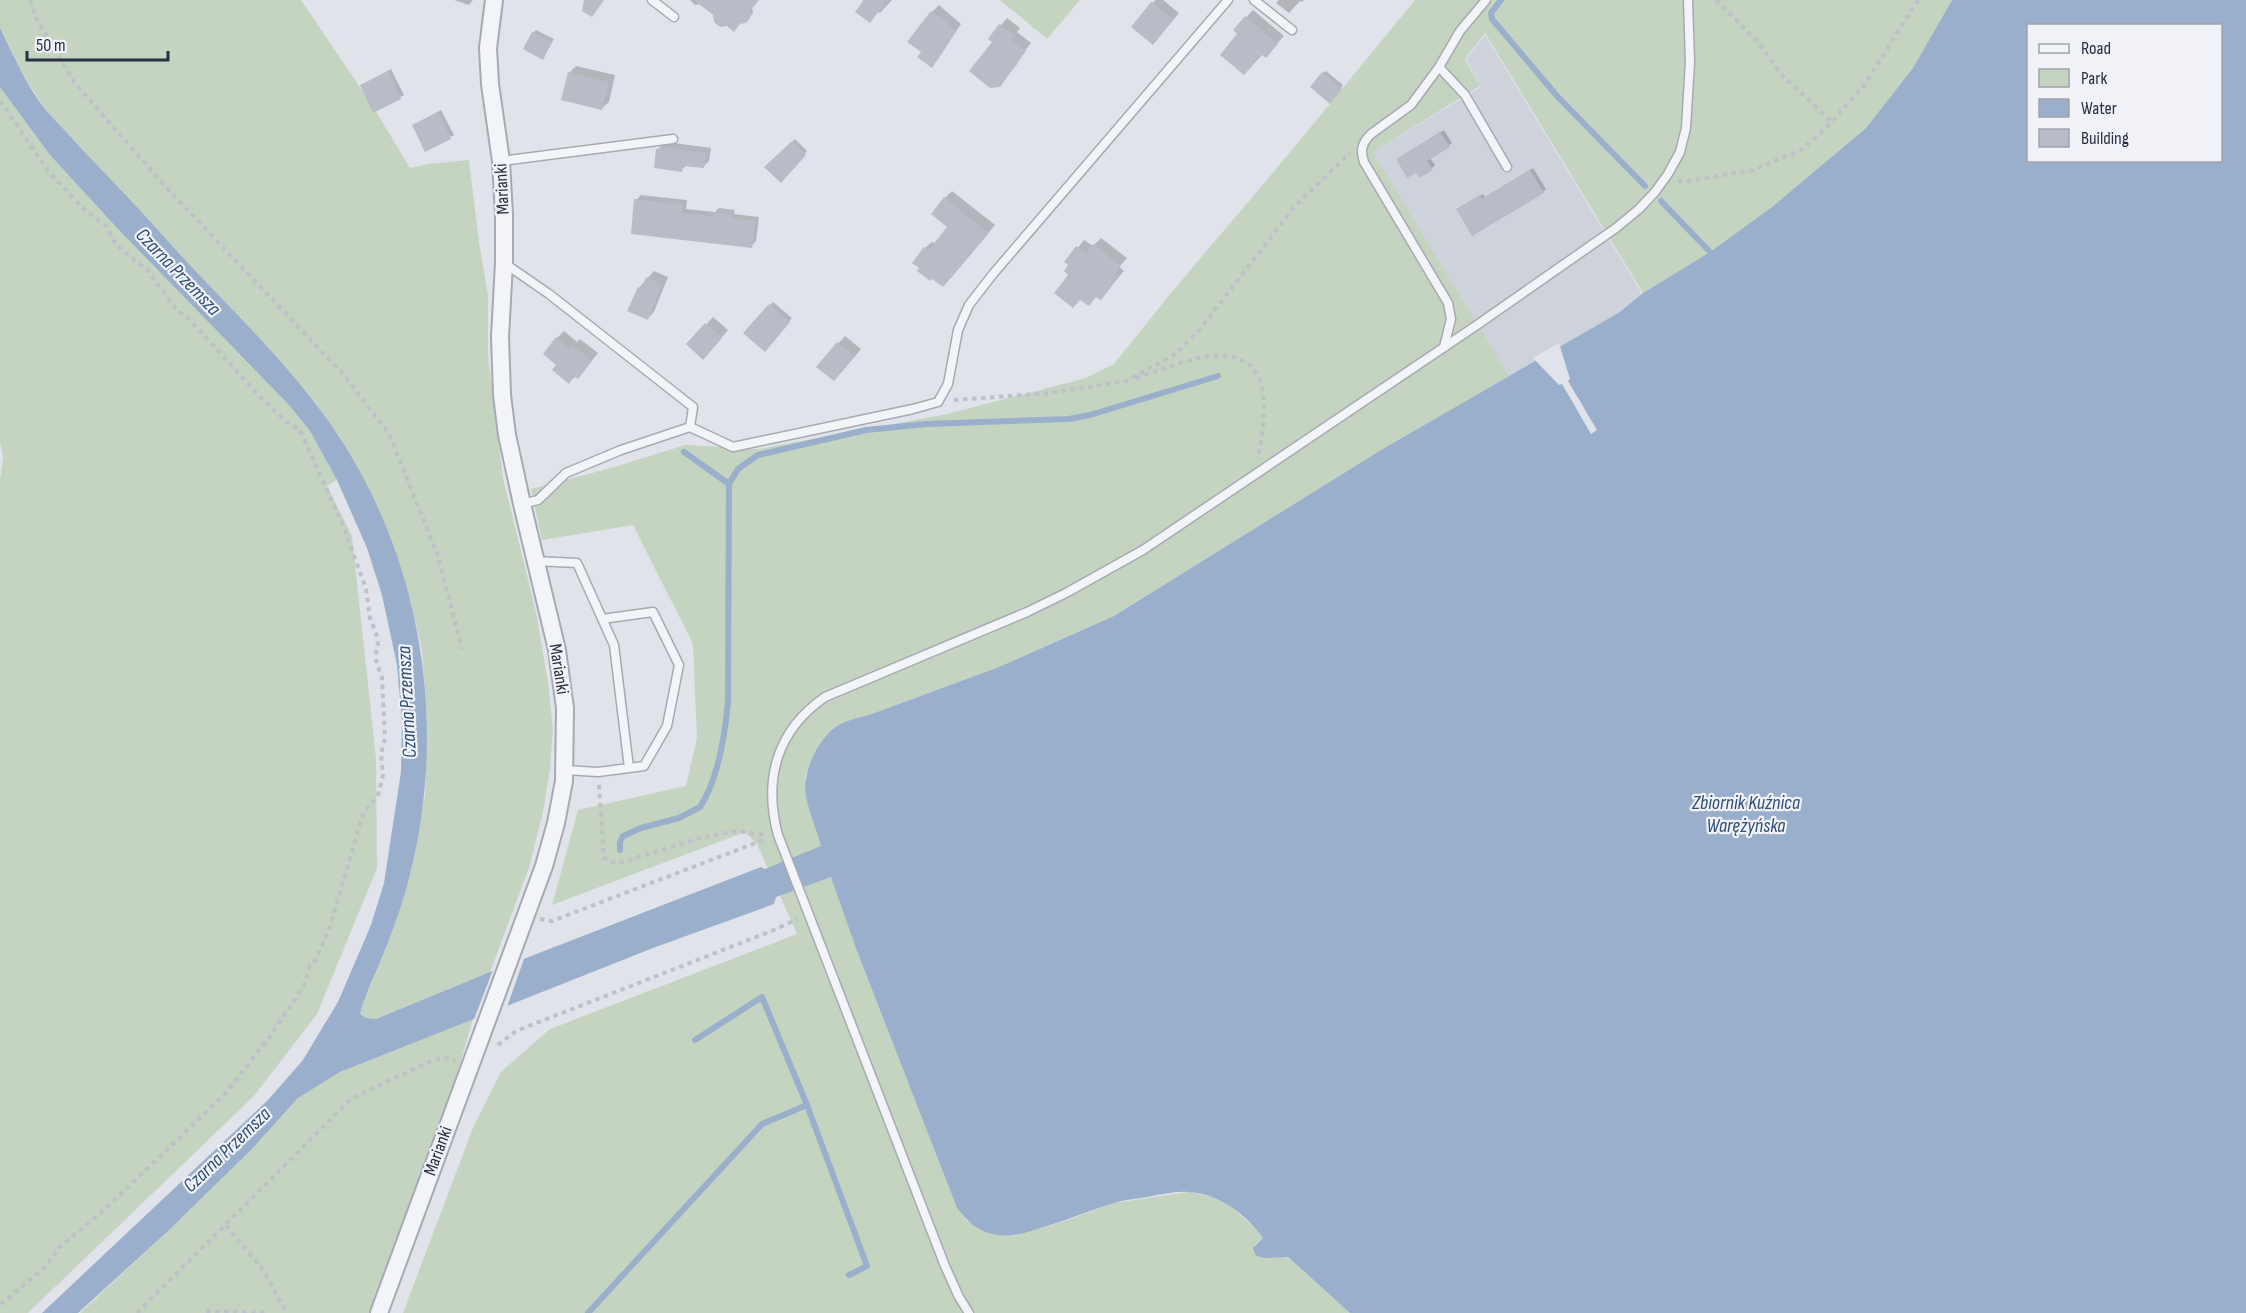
<svg xmlns="http://www.w3.org/2000/svg" width="2246" height="1313" viewBox="0 0 2246 1313" font-family="'Sofia Sans Condensed',sans-serif">
<style>
.built{fill:#ced2db}
.green{fill:#c4d4c1}
.water{fill:#9aafcb;fill-rule:evenodd}
.pier{fill:#e0e3e9}
.shadow{fill:#0003}
.lines{fill:none;stroke-linecap:round;stroke-linejoin:round}
.stream{stroke:#9aafcb;stroke-width:6}
.building{fill:#b7bcc6}
.lane-casing{stroke:#a5aab3;stroke-width:11}
.street-casing{stroke:#a5aab3;stroke-width:20}
.path{stroke:#bec1c8;stroke-width:4;stroke-dasharray:4.5 4.5;stroke-linecap:butt}
.lane{stroke:#f3f4f8;stroke-width:8}
.street{stroke:#f3f4f8;stroke-width:16}
.labels{text-anchor:middle;dominant-baseline:central;stroke-width:4.5;stroke-linejoin:round;paint-order:stroke}
.street-label{font-size:18px;fill:#283041;stroke:#f0f2f7}
.water-label{font-size:20px;font-style:italic;fill:#314c77;stroke:#f0f2f7}
</style>
<rect width="100%" height="100%" fill="#e0e3e9"/>
<!-- built -->
<path class="built" d="M1485,35L1689,371L1557,456L1373,152L1481,87L1466,59Z"/>
<!-- green -->
<path class="green" d="M0,0H301L374,108L410,168L428,164L469,160L479,242L488,295V356L503,478L536,612L548,682L553,730L550,769L543,812L529,868L490,972L376,1019L366,1018L360,1014L364,1000L385,951L410,874L425,795L427,718L422,651L410,599L340,437L314,401L261,340L201,279L44,108L19,68L0,28Z
M1000,0H1080L1047,39Z
M1415,0H1952L1913,68L1866,128L1772,207L1710,252L1643,293L1485,33L1465,59L1480,86L1373,152L1509,376L1381,450L1114,616L999,667L869,715C828,726 820,739 805,777L857,951L957,1208L968,1222L1014,1236L1068,1220L1113,1203L1189,1192L1214,1197L1228,1204L1256,1229L1263,1238L1255,1245L1290,1259L1350,1313H403L473,1128L501,1072L550,1029L797,934L757,844L745,832L552,905L578,810L686,786L697,738L693,644L633,525L542,540L531,489L611,468L685,445L758,449L947,414L1086,378L1114,364L1171,293L1292,150Z
M0,87L50,155L117,228L289,405L310,431L337,480L327,486L352,536L376,758L377,868L317,1014L254,1096L28,1313H0V480L3,457L0,442Z
M473,1019L455,1081L369,1313H80L167,1232L252,1149L298,1098L340,1072Z"/>
<!-- water -->
<path class="water" d="M1952,0H2246V1313H1350L1288,1257L1265,1258L1256,1256L1253,1248L1263,1238C1246,1214 1218,1193 1188,1192C1174,1191 1160,1195 1147,1197C1135,1199 1122,1200 1111,1204C1090,1210 1071,1219 1050,1225C1031,1231 1013,1239 993,1234C976,1231 967,1220 957,1208L857,951L831,877L776,897L774,904L653,948L340,1072L298,1098L252,1149L167,1232L78,1313H42L268,1100L303,1060L338,1002L371,925L384,883L401,772L402,721L397,665L382,595L367,548L337,480L310,431L289,405L117,228L50,155L0,87V28C13,55 26,84 44,108C55,121 68,133 79,146C108,177 137,206 165,238C214,293 270,344 315,403C417,534 451,712 410,874C404,899 395,925 385,950C377,971 366,991 360,1014L366,1018L376,1019L490,972L761,867L765,869L821,846C817,830 809,813 806,796C802,773 816,744 833,729C843,721 857,718 869,715L999,667L1114,616L1381,450L1620,312L1643,293L1710,252L1772,207L1866,128L1913,68ZM2028,26H2220V160H2028Z"/>
<!-- pier -->
<path class="pier" d="M1559,343L1570,379L1568,381L1597,430L1591,434L1562,384L1559,385L1533,358Z
M525,956L506,1010L473,1022L494,967Z"/>
<!-- shadow -->
<path class="shadow" d="M454,0H473L469,5Z
M690,0H758L752,7L753,13L749,18L714,14L702,4L695,5Z
M862,0H892L880,13Z
M1156,0H1163L1179,13L1160,36L1152,3Z
M1279,0H1304L1302,2L1300,1L1289,13L1276,3Z
M939,5L961,24L938,59L932,66L923,52L932,12Z
M1253,10L1284,36L1272,49L1235,30Z
M1007,18L1020,28L1017,32L1031,43L1016,62L1018,63L999,85L994,42L990,38Z
M536,30L554,39L543,58L533,33Z
M576,66L615,75L609,102L602,108L569,73Z
M391,69L404,95L374,111L362,85Z
M1326,71L1343,85L1333,99L1323,73Z
M441,110L454,135L426,150L414,125Z
M1444,130L1452,143L1430,158L1435,165L1432,168L1417,170L1397,159Z
M795,139L807,151L781,181L766,167Z
M674,143L711,148L709,161L703,167L687,165L681,170L657,150L663,144Z
M1533,168L1546,189L1543,192L1461,206L1483,194L1485,197Z
M952,191L995,225L950,279L925,248L932,242L935,244L949,226L945,198Z
M641,195L687,200L686,209L715,212L719,208L735,210L734,214L759,217L756,241L751,246L636,200Z
M1101,238L1127,258L1119,267L1124,271L1101,298L1070,275V265L1066,262L1084,240L1093,246Z
M654,271L668,277L654,312L647,319L639,288Z
M773,302L792,318L765,350L745,333Z
M713,317L728,330L710,351L688,344Z
M564,331L577,342L580,339L598,353L584,370L569,382L558,364L557,338Z
M845,336L861,349L841,373L818,366Z"/>
<g class="lines">
<!-- stream -->
<path class="stream" d="M1501,0L1491,13L1492,19L1557,96L1645,186
M1661,201L1710,252
M684,452L729,484
M620,850V842L623,836L641,828L679,818L700,807C718,780 725,734 728,702L729,484L738,469L758,455L866,430L927,424L1069,419L1090,415L1218,376
M807,1105L867,1266L849,1275
M588,1313L762,1124L807,1105L762,997L695,1040"/>
</g>
<!-- building -->
<path class="building" d="M584,0H604L592,17L582,11Z
M694,0H759L750,11V18L746,23L740,24L734,32L727,26L720,27L714,22L713,15Z
M864,0H887L870,23L855,12Z
M1151,2L1173,20L1153,45L1131,27Z
M931,11L950,24L948,26L956,31L932,68L917,57L921,52L907,42Z
M1245,16L1278,44L1266,58L1262,55L1244,75L1220,55L1237,34L1233,30Z
M999,24L1015,36L1011,40L1026,51L1000,87L990,88L969,71L992,42L988,39Z
M532,32L552,42L543,60L523,49Z
M388,71L401,99L373,113L360,85Z
M568,72L609,82L602,110L561,100Z
M1322,72L1342,89L1330,104L1310,87Z
M438,112L451,139L425,152L412,125Z
M1440,132L1450,147L1427,161L1433,170L1419,178L1416,173L1407,178L1396,159Z
M792,141L806,155L781,183L764,167Z
M667,148L706,153L704,168L683,166L682,172L654,168L656,149Z
M1530,170L1544,193L1472,236L1456,209L1480,195L1482,199Z
M944,197L989,233L943,287L932,279L930,281L917,271L919,268L912,263L924,247L928,251L947,227L931,214Z
M634,199L683,205L682,213L713,216V212L731,215L730,218L755,221L752,248L631,234Z
M1093,244L1121,266L1114,275L1118,278L1101,300L1096,297L1089,306L1080,300L1073,308L1054,293L1068,275L1064,271L1068,265L1064,262L1076,246L1086,253Z
M646,277L662,284L648,320L627,311L638,287L641,289Z
M769,304L790,322L765,352L743,333Z
M705,323L722,338L703,360L686,344Z
M556,337L569,348L572,345L592,361L578,379L574,376L569,384L552,370L556,365L543,354Z
M837,342L855,356L834,381L816,367Z"/>
<g class="lines">
<!-- lane casing -->
<g class="lane-casing">
<path id="lane" d="M652,0L674,17
M1254,0L1292,30
M1439,67L1465,95L1507,167
M501,161L673,139
M504,263L549,294L693,407L690,427
M1444,347L1451,319L1448,303L1364,162C1360,150 1362,143 1371,134L1411,105L1439,67L1460,31L1486,0
M522,504L538,500L566,473L621,450L690,427L733,447L913,409L938,402L948,384L958,330L969,305L993,274L1228,0
M535,561L577,563L614,645L629,768L598,772L565,770
M602,619L653,612L679,665L667,726L644,766L629,768
M969,1313L959,1297L945,1266L778,835C763,779 777,730 825,697L1027,612L1066,593L1143,550L1477,325L1616,228L1639,209L1655,192L1668,174L1680,152L1686,128L1690,62L1688,0"/>
</g>
<!-- street casing -->
<g class="street-casing">
<path id="street" d="M379,1313L544,866L556,823L564,781L565,708L557,650L522,504L507,435L502,395L500,337L504,263V215L501,161L490,84L488,48L494,0"/>
</g>
<!-- path -->
<path class="path" d="M30,0L36,18L74,82L164,185L343,374L389,434L438,556L462,649
M1716,0L1757,41L1781,74L1832,122
M0,101L49,172L86,211L106,226L116,245L147,270L177,310L191,321L262,399L288,423L300,430L344,528L366,589L370,618L376,633L378,645L375,657L382,678L385,738L381,754L383,775L378,795L363,813L330,927L316,959L310,966L304,986L268,1039L225,1094L104,1210L59,1248L45,1267L0,1305
M1678,181H1689L1753,170L1801,150L1823,131L1863,87L1918,0
M1136,378C1158,371 1189,358 1211,356C1277,350 1266,415 1258,458
M954,400L1050,393L1126,381L1176,354L1201,328L1295,206L1350,153
M599,785L604,858L616,864L700,838L736,831L761,834L764,838
M540,919L552,921L766,839
M498,1045L516,1031L774,930L797,919
M226,1225L263,1270L287,1313
M206,1311L267,1313
M137,1313L352,1098L431,1061L445,1058L455,1061"/>
<!-- lane -->
<use href="#lane" class="lane"/>
<!-- street -->
<use href="#street" class="street"/>
</g>
<g class="labels">
<!-- street labels -->
<g class="street-label">
<text transform="translate(502 189) rotate(-93)">Marianki</text>
<text transform="translate(559 669) rotate(81)">Marianki</text>
<text transform="translate(438 1151) rotate(-70)">Marianki</text>
</g>
<!-- water labels -->
<g class="water-label">
<text transform="translate(178 272) rotate(46)">Czarna Przemsza</text>
<text transform="translate(407 702) rotate(-93)">Czarna Przemsza</text>
<text x="1746" y="803">Zbiornik Kuźnica<tspan x="1746" dy="23">Warężyńska</tspan></text>
<text transform="translate(227 1150) rotate(-44)">Czarna Przemsza</text>
</g>
</g>
<!-- legend -->
<rect x="2027" y="24" width="195" height="138" fill="#f0f2f7" stroke="#a0a4ae" stroke-width="1.5"/>
<rect x="2039" y="44" width="30" height="9" fill="#f3f4f8" stroke="#a0a4ae" stroke-width="1.5"/>
<text x="2081" y="54" font-size="18" fill="#283041">Road</text>
<rect x="2039" y="69" width="30" height="18" fill="#c4d4c1" stroke="#a0a4ae" stroke-width="1.5"/>
<text x="2081" y="84" font-size="18" fill="#283041">Park</text>
<rect x="2039" y="99" width="30" height="18" fill="#9aafcb" stroke="#a0a4ae" stroke-width="1.5"/>
<text x="2081" y="114" font-size="18" fill="#283041">Water</text>
<rect x="2039" y="129" width="30" height="18" fill="#b7bcc6" stroke="#a0a4ae" stroke-width="1.5"/>
<text x="2081" y="144" font-size="18" fill="#283041">Building</text>
<!-- scale -->
<path d="M27 51v9h141v-9" fill="none" stroke="#283041" stroke-width="3"/>
<text x="36" y="51" font-size="18" fill="#283041" stroke="#f0f2f7" stroke-width="4.5" paint-order="stroke">50 m</text>
</svg>
